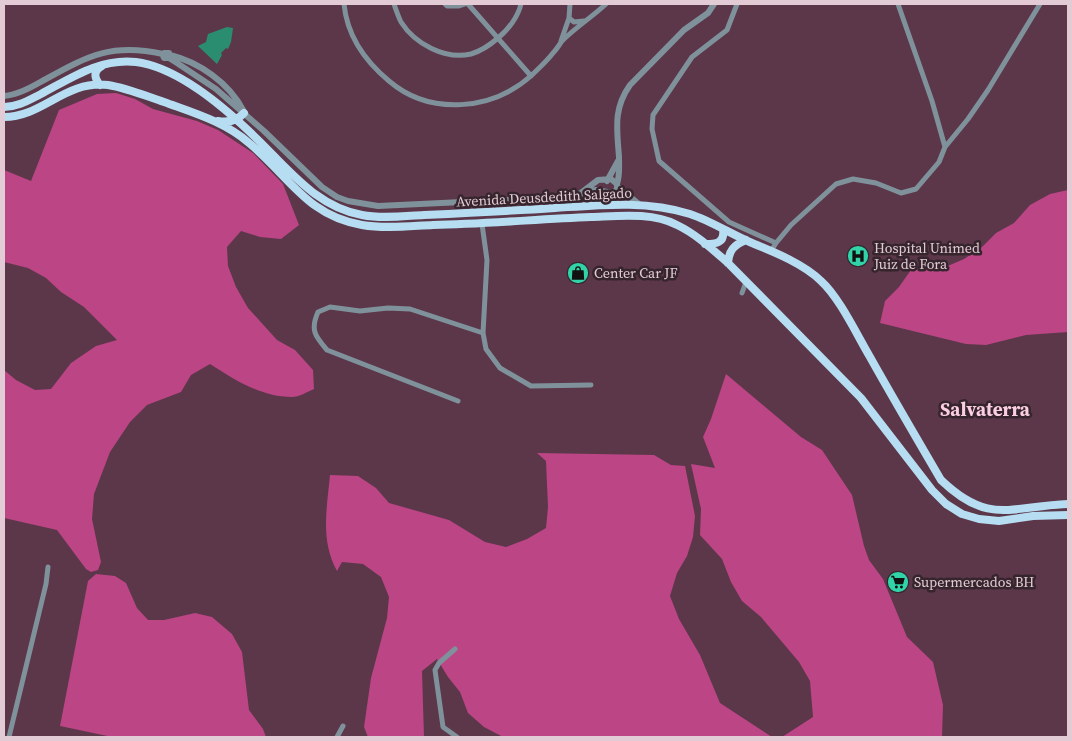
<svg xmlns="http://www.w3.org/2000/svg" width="1072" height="741" viewBox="0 0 1072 741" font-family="'Source Serif 4',serif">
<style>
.forest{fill:#bb4585}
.water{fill:#2b8d70}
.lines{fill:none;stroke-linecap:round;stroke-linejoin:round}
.minor{stroke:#7f929b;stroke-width:5}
.tertiary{stroke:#7f929b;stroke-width:6}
.primary{stroke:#b6ddf1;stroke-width:8}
.labels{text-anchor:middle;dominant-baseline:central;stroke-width:5;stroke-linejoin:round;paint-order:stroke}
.street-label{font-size:14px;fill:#e2cbd5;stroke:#36252d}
.poi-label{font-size:14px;fill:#e2cbd5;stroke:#36252d;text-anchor:start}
.district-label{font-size:19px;font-weight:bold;fill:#fccee2;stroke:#36252d}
</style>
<rect width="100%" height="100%" fill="#5c3749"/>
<!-- forest -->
<path class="forest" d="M116,93L135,99L153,109L197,121L218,130L253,153L283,184L299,225L281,239L260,237L241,231L227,247L228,266L236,287L248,308L277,340L295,350L313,370L314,389C307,392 299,397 292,397C261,397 235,380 210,364L191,375L181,392L147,405L130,422L110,452L94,494L92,519L101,562L98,570L91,572L86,569L57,530L4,518V370L16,380L35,390L51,389L71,363L96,346L117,340L84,307L61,292L46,278L28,268L4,262V170L31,181L59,110L97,94Z
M1068,190V332L1026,335L986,345L966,344L880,323L885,301L899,287L913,267L943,268L964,259L982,247L996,233L1014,223L1030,205L1050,194Z
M726,374L801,437L822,450L852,495L864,546L869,560L883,579L907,637L933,662L943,705L942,737H782L813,717L810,681L799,662L761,617L742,601L731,582L722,559L700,535L701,509L691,464L715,468L703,437L711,419Z
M537,453L654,455L671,465L685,466L695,516L693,537L687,556L677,573L670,596L679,619L700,655L720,703L772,737H503L484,727L468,713L460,692L448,677L437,659L422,671L424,737H368L364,727L371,678L387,618L389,597L381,577L363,564L342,562L337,571C320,540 327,508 330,475L358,476L376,488L389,503L449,520L485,542L506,547L527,539L546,528L548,507L546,461Z
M96,574L115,576L126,583L137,608L148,620H164L195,613L212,617L232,634L242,652L249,710L263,729L266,737H112L60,726L88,581Z"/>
<!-- water -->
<path class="water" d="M227,27L233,28L231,42L228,49L226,48L221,53L222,55L217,64L198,46L206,42L208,34Z"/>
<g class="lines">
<!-- minor -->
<path class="minor" d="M344,4C347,35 365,61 389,81C430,116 492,111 532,75C539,68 547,61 553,53C557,49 559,45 562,41C576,27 592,17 606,4
M394,4C396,10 398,16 401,22C415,44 445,60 471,54C481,51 490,45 498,38C508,30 518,17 521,4
M445,4L447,6H459L465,4
M468,4L531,76
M737,4L727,30L692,57L653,115L652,129L659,161L729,222L776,243L771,251
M569,18L574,22L584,21
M561,41L569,18L570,4
M945,147L968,119L988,90L1040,4
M482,224L487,260L483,333L486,349L500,368L531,386L591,385
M776,243L791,225L836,184L853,179L876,183L901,193L916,189L939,162L945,147L932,101L898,4
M742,293L746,282
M458,401L327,350C315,336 310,330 318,312L330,307L360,311L388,308L410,309L483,333
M455,649L439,663L435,670L443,727L457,737
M9,737L46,584L48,567
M337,737L343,726"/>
<!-- tertiary -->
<path class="tertiary" d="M170,55C199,62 229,83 243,110
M169,58V53H164L163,56L164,58H169L177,63L216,89L264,131L322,187L337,197L348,201L378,206L569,197L596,190L613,193L617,189V184L611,179L598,180L577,196
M4,96C19,95 33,86 46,79C89,55 113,43 163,54
M607,181L618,161
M617,184C620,175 619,166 619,157C617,129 613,109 630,85L684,30L708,13L714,4
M618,187L639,204"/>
<!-- primary -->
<path class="primary" d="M100,85C94,78 93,71 102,66
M4,107C18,107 29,100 41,94C71,78 100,58 136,62C183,68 238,119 270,152C297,179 322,208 362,215C382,219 404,216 424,215C468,213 511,211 555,208C600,205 646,200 690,214C711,221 731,234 752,243C774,252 804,264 821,281C839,297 857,335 870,357C893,398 917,439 941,480C989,526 1011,506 1068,504
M4,117C43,117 65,80 108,85C127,88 146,96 164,102C194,113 225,122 249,143C289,176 307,216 362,225C385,229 410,226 433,225C486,224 539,219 591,217C619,216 652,212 677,225C696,234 712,249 728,263L861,398L932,490L946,504L962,514L979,519L999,521L1033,516L1068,515
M218,121C229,123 237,121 244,113
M705,244C716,244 725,243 723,230
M728,263C729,250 734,245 746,240"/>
</g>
<!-- icons -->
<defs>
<g id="hospital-disc" transform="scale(1.125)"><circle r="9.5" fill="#31d4a9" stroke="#36252d"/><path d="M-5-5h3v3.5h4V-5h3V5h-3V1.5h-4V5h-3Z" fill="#111"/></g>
<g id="shop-disc" transform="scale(1.125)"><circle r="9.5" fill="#31d4a9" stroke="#36252d"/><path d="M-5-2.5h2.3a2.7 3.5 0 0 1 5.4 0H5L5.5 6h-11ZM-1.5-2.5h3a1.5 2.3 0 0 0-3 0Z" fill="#111"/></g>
<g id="supermarket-disc" transform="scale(1.125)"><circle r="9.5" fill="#31d4a9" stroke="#36252d"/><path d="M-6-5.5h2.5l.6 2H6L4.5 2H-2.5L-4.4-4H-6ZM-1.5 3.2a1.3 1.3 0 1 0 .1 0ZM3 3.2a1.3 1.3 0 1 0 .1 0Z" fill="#111"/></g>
</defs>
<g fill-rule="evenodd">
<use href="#hospital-disc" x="858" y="256"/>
<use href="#shop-disc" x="578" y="273"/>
<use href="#supermarket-disc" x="898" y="582"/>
</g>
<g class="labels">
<!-- street labels -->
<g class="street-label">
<text transform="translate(544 197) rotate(-3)">Avenida Deusdedith Salgado</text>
</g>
<!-- poi labels -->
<g class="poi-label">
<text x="874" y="248">Hospital Unimed<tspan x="874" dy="16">Juiz de Fora</tspan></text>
<text x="594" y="273">Center Car JF</text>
<text x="914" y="582">Supermercados BH</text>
</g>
<!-- district labels -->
<g class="district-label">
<text x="985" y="409">Salvaterra</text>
</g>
</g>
<!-- border -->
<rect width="1072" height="741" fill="none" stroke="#e2cbd5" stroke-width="10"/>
</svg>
